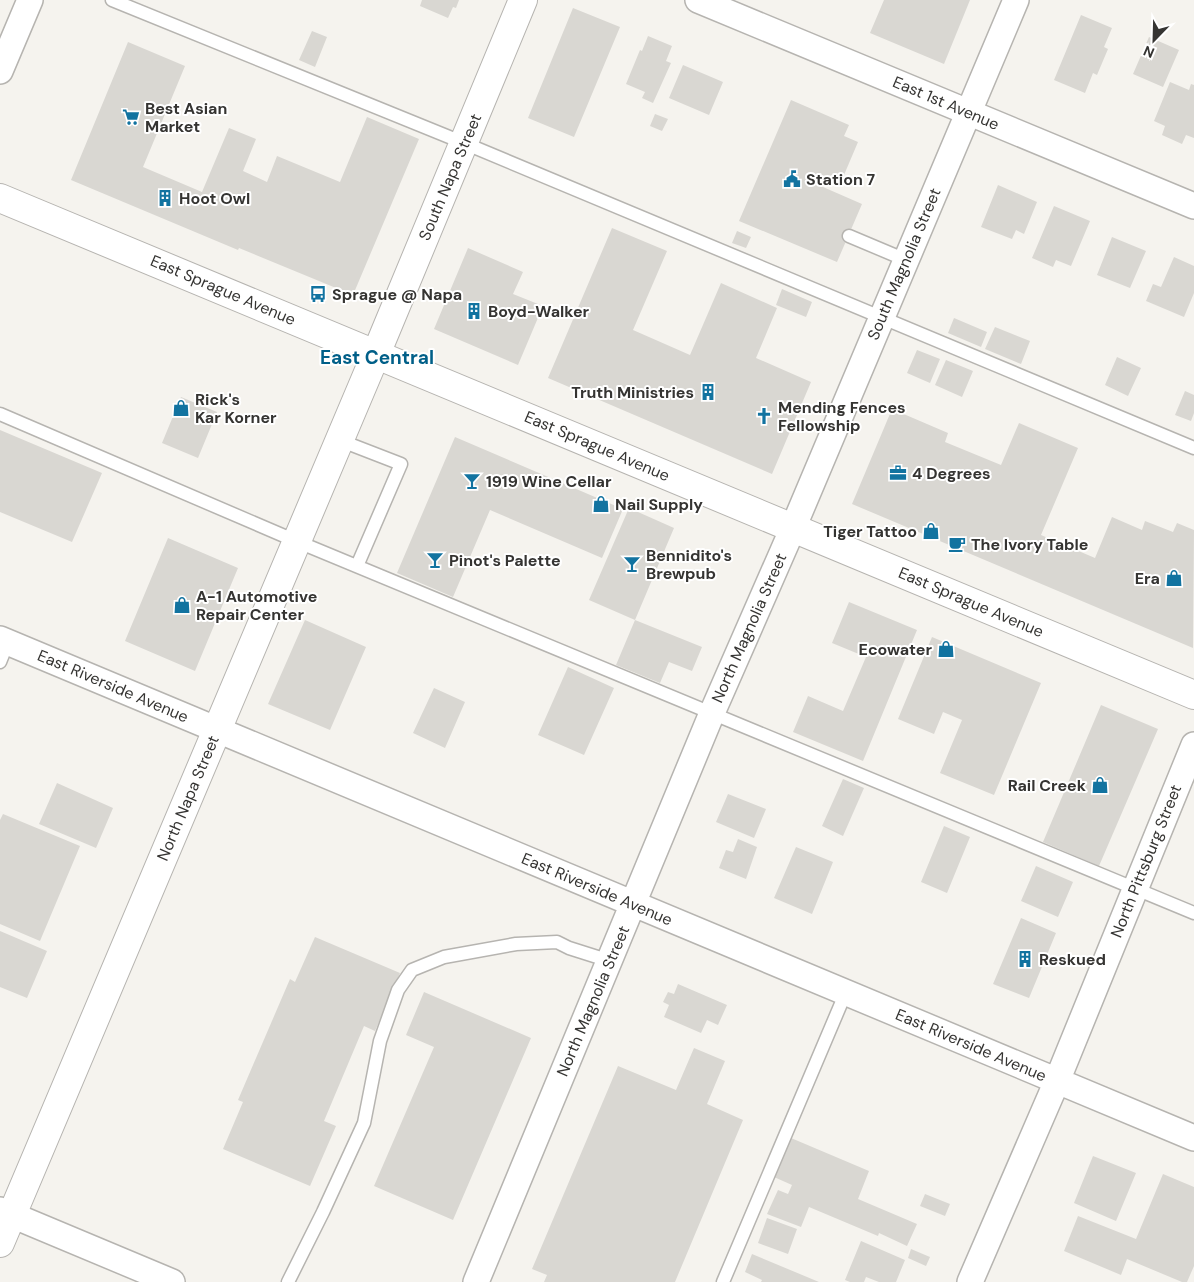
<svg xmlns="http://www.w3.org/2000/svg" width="1194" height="1282" viewBox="0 0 1194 1282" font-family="'DM Sans',sans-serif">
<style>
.building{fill:#d9d7d2}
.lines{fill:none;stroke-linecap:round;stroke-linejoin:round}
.service-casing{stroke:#b6b4b0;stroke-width:15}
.minor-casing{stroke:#b6b4b0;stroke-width:28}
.tertiary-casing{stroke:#b6b4b0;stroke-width:30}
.secondary-casing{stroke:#b6b4b0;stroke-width:30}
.primary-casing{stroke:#b6b4b0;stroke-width:30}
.service{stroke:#fff;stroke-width:12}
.minor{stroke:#fff;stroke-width:25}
.tertiary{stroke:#fff;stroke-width:28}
.secondary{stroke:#fff;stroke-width:28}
.primary{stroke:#fff;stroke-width:28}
.labels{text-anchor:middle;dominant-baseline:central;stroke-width:4;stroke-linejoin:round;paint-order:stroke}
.street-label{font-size:16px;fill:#353432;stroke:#fff}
.poi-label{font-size:16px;font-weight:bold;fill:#353432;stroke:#fff;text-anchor:start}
.quarter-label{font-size:19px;font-weight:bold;fill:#005f88;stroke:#fff}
</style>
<rect width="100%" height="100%" fill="#f5f3ee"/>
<!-- building -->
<path class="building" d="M422,0H459L456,8L453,7L448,18L420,6Z
M884,0H970L944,64L870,33Z
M573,8L620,27L574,137L528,118Z
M1081,15L1112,28L1104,47L1108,49L1097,75L1093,73L1085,93L1054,80Z
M312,31L327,37L315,67L299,60Z
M648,36L672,46L666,61L671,63L653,103L642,98L645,92L626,84L640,50L642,51Z
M1149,37L1179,50L1163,87L1133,74Z
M128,42L185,66L143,167L202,192L229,128L256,139L243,171L267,182L277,156L340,182L367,117L419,139L353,295L239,248L238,250L71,180Z
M683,65L723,82L709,115L669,98Z
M1170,82L1189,90L1191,84L1194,85V138L1186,135L1182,144L1162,135L1165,126L1154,121Z
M791,100L849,125L844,136L858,142L841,182L827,176L823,187L862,204L837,262L739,221Z
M655,114L668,119L662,131L650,126Z
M998,185L1037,202L1024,234L1016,230L1012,239L981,227Z
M1054,206L1090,221L1071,266L1056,260L1053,267L1032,258Z
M612,228L667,251L633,330L690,355L721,283L777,308L756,358L811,382L772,474L548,378Z
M737,231L751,237L746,248L732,243Z
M1112,237L1146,251L1130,288L1097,275Z
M468,248L523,272L513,294L543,306L518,365L434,329Z
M1174,257L1194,266V293L1184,317L1146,301L1153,284L1161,287Z
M782,289L812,302L806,317L776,305Z
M954,318L987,332L981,347L948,333Z
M995,327L1030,341L1021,364L985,349Z
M917,350L940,359L930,383L907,373Z
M1117,357L1141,368L1128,396L1105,385Z
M946,360L973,371L962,397L935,385Z
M1185,391L1194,395V413L1191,421L1175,415Z
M181,397L217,412L198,458L162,443Z
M892,409L948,433L945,442L1001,465L1019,423L1078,448L1041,535L1095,558L1112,517L1142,530L1145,521L1173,532L1177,523L1194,530L1193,648L852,504Z
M0,430L102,473L72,542L0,512Z
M455,437L623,509L602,558L490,510L453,597L397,573Z
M629,508L674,528L635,620L702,647L692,671L669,662L660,683L616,665L635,620L589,600Z
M168,538L238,568L195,671L125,641Z
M849,602L917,630L863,761L793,732L808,696L843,711L866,657L832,643Z
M305,620L366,647L330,730L268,704Z
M932,637L1041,683L994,795L940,773L962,720L943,712L934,734L898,719Z
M568,667L614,688L584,755L538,735Z
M434,688L465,702L445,748L413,733Z
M1101,705L1158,729L1099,866L1043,842Z
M843,779L864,788L843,836L822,826Z
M57,783L113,808L96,848L39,824Z
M728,794L766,809L754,838L716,822Z
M3,814L80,846L40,941L0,924V820Z
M944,826L970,837L947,893L921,882Z
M738,839L757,847L746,879L719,868L726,850L733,852Z
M796,847L833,862L812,914L774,898Z
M1036,866L1073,882L1058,917L1021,901Z
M1021,918L1056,933L1029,998L993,984Z
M0,931L47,951L27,998L0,987Z
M315,937L400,973L375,1031L364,1026L324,1121L336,1126L310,1186L223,1149L243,1102L238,1100L290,979L295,982Z
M678,984L727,1005L718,1025L707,1020L701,1033L664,1017L669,1005L663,1002L668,992L674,994Z
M424,992L531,1038L453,1220L374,1186L434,1047L406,1035Z
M694,1048L725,1061L707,1104L743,1120L675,1282H544L547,1275L532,1269L618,1066L676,1090Z
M791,1138L869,1171L858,1199L917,1224L907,1246L879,1233L878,1236L809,1207L801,1227L767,1214L778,1190L788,1194L792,1185L774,1177Z
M1093,1156L1136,1173L1116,1221L1074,1203Z
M1163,1174L1194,1187V1266L1187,1282H1182L1127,1259L1121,1275L1064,1251L1078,1216L1136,1239Z
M925,1194L950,1204L945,1216L920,1206Z
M767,1218L797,1229L788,1254L758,1243Z
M861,1241L905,1260L896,1282H879L866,1277L864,1282H850L845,1280Z
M911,1249L930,1257L926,1266L908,1258Z
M752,1254L819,1282H761L762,1280L745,1272Z"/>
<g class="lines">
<!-- service casing -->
<g class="service-casing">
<path id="service" d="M112,0L464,143L1194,448
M849,236L906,260
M0,414L296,541L1194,913
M339,440L401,464L357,566
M0,662L8,642
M288,1282L323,1212L364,1123L380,1041L398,990L412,970L444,957L516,944L557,942L569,948L610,961
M723,1282L846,992"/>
</g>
<!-- minor casing -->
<g class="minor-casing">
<path id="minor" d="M698,0L1194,206
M0,71L30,0
M0,639L1194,1138
M0,1210L172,1282
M476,1282L712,713L793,528L1016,0
M970,1282L1057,1081L1194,745"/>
</g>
<!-- tertiary casing -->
<g class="tertiary-casing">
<path id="tertiary" d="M376,354L523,0"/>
</g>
<!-- secondary casing -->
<g class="secondary-casing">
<path id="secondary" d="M0,1243L376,354"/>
</g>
<!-- primary casing -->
<g class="primary-casing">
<path id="primary" d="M0,198L1194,695"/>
</g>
<!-- service -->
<use href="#service" class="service"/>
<!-- minor -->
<use href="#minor" class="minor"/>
<!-- tertiary -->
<use href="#tertiary" class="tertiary"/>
<!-- secondary -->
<use href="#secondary" class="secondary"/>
<!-- primary -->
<use href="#primary" class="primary"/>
</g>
<!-- icons -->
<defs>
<g id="supermarket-bare" transform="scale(1.35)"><path d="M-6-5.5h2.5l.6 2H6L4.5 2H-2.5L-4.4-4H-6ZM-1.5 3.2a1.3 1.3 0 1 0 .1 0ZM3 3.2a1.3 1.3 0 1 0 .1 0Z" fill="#1273a0" stroke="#fff" stroke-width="2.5" paint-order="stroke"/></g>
<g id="civic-bare" transform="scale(1.35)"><path d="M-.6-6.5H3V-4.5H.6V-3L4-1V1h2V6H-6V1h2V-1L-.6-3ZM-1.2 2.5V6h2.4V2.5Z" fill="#1273a0" stroke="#fff" stroke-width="2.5" paint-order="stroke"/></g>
<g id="building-bare" transform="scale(1.35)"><path d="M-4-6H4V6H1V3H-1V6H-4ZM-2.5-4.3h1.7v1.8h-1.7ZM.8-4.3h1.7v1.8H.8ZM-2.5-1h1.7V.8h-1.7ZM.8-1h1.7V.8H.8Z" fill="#1273a0" stroke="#fff" stroke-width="2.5" paint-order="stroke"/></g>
<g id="bus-bare" transform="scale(1.35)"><path d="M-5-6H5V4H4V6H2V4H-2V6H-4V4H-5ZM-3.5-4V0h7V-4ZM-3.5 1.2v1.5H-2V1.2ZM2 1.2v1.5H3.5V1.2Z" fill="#1273a0" stroke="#fff" stroke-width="2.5" paint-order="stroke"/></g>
<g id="shop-bare" transform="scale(1.35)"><path d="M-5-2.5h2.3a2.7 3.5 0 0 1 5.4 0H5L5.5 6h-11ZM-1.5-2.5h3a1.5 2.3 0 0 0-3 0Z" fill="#1273a0" stroke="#fff" stroke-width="2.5" paint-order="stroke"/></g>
<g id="church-bare" transform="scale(1.35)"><path d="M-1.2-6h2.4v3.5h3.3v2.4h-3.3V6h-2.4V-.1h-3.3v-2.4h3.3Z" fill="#1273a0" stroke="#fff" stroke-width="2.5" paint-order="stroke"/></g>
<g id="office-bare" transform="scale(1.35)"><path d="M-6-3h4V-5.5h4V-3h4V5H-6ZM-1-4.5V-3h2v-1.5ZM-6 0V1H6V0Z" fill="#1273a0" stroke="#fff" stroke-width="2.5" paint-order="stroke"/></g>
<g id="bar-bare" transform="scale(1.35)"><path d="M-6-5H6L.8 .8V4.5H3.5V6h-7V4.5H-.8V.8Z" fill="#1273a0" stroke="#fff" stroke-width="2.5" paint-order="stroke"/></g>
<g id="cafe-bare" transform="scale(1.35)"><path d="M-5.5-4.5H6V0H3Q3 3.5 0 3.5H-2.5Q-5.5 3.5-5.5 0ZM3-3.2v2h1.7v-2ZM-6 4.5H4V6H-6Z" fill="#1273a0" stroke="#fff" stroke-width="2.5" paint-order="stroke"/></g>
</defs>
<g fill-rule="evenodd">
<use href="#supermarket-bare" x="131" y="117"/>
<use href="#civic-bare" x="792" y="179"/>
<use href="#building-bare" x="165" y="198"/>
<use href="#bus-bare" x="318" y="294"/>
<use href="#building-bare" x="474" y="311"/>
<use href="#building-bare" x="708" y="392"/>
<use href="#shop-bare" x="181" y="408"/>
<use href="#church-bare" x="764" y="416"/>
<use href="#office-bare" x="898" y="473"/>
<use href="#bar-bare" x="472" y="481"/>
<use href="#shop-bare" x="601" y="504"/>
<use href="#shop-bare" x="931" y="531"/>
<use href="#cafe-bare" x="957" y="544"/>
<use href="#bar-bare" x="435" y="560"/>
<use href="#bar-bare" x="632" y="564"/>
<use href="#shop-bare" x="1174" y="578"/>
<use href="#shop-bare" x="182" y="605"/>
<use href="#shop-bare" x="946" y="649"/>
<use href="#shop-bare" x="1100" y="785"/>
<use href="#building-bare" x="1025" y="959"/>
</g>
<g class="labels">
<!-- street labels -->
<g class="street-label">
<text transform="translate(946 103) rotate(23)">East 1st Avenue</text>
<text transform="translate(450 177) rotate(-67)">South Napa Street</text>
<text transform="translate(904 264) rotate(-67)">South Magnolia Street</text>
<text transform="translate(223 290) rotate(23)">East Sprague Avenue</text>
<text transform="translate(597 446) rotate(23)">East Sprague Avenue</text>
<text transform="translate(971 602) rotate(23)">East Sprague Avenue</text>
<text transform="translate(749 628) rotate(-66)">North Magnolia Street</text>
<text transform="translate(113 686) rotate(23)">East Riverside Avenue</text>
<text transform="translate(188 798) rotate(-67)">North Napa Street</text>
<text transform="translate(1146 861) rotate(-68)">North Pittsburg Street</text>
<text transform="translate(597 889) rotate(23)">East Riverside Avenue</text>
<text transform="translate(593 1001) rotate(-67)">North Magnolia Street</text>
<text transform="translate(971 1045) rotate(23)">East Riverside Avenue</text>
</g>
<!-- poi labels -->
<g class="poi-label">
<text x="145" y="108">Best Asian<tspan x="145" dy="18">Market</tspan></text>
<text x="806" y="179">Station 7</text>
<text x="179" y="198">Hoot Owl</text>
<text x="332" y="294">Sprague @ Napa</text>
<text x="488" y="311">Boyd-Walker</text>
<text x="694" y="392" text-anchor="end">Truth Ministries</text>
<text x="195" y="399">Rick's<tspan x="195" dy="18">Kar Korner</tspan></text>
<text x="778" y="407">Mending Fences<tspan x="778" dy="18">Fellowship</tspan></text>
<text x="912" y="473">4 Degrees</text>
<text x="486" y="481">1919 Wine Cellar</text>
<text x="615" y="504">Nail Supply</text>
<text x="917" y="531" text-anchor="end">Tiger Tattoo</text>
<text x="971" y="544">The Ivory Table</text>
<text x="646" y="555">Bennidito's<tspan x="646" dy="18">Brewpub</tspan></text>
<text x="449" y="560">Pinot's Palette</text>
<text x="1160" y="578" text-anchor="end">Era</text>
<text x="196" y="596">A-1 Automotive<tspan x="196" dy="18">Repair Center</tspan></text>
<text x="932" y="649" text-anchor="end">Ecowater</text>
<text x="1086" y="785" text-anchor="end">Rail Creek</text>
<text x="1039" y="959">Reskued</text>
</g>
<!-- quarter labels -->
<g class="quarter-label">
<text x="377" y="357">East Central</text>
</g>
</g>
<!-- north arrow -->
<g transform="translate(1154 40) rotate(203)" stroke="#ffffff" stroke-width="4" paint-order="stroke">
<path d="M0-4L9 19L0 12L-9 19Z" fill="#353432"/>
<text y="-8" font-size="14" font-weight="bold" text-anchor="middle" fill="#353432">N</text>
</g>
</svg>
